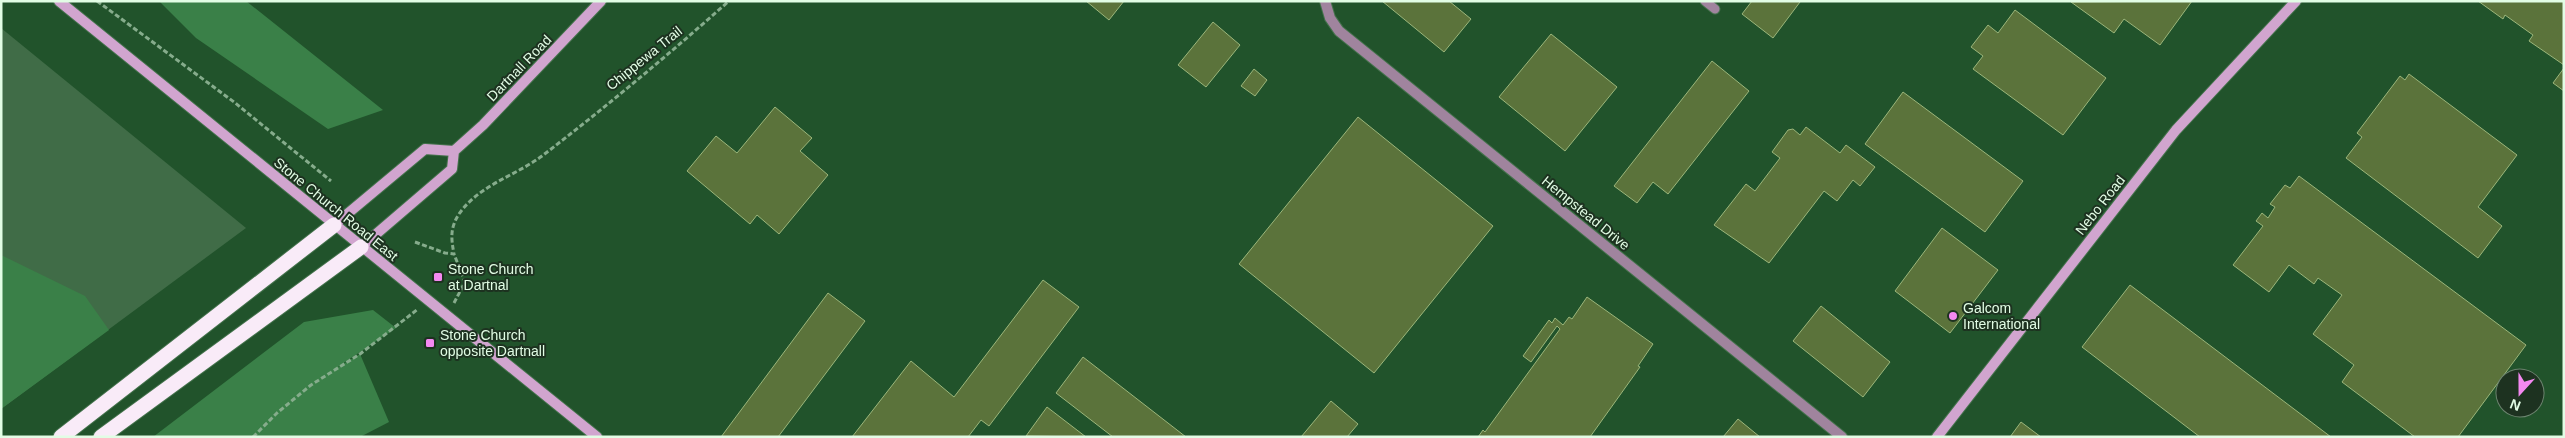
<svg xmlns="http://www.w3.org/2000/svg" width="2565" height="438" viewBox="0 0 2565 438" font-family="Helvetica,sans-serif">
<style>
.green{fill:#406c47}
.forest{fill:#3a8048}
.building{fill:#5b733b;stroke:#9bb67b}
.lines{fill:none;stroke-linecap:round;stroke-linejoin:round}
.lane-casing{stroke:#44724c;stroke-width:11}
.street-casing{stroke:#44724c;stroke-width:12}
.secondary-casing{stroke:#44724c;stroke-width:12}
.highway-casing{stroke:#44724c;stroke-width:17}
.path{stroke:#86ac8c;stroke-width:3;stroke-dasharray:5 2.5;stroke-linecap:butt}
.lane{stroke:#a0849e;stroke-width:9}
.street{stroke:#a0849e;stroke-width:10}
.secondary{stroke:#d1a5cf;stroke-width:10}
.highway{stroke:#f9ebf8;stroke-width:15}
.poi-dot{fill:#f489f1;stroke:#1d3220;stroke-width:2}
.labels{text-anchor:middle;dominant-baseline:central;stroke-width:4;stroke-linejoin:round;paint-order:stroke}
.street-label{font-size:14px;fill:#e2fde5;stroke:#1d3220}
.poi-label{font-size:14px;fill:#e2fde5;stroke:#1d3220;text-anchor:start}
</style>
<rect width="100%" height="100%" fill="#21532b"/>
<!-- green -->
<path class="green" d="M1,28L246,228L1,409Z"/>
<!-- forest -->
<path class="forest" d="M159,1H246L383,110L328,129L196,38Z
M1,255L85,296L109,330L1,409Z
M373,310L396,328L333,370L360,354L389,422L360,437H153L304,322Z"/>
<!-- building -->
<path class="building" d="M1086,1H1124L1109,20Z
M1382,1H1449L1471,19L1444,52Z
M1752,1H1799L1800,2L1773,38L1742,14Z
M2192,1L2160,45L2124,19L2114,33L2071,2Z
M2478,1H2564V65L2529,41L2533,35L2505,15L2503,19Z
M2015,10L2106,78L2063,135L1973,69L1983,56L1971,47L1988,25L1998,33Z
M1213,22L1240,45L1206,87L1178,65Z
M1551,34L1617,87L1565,151L1499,97Z
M1712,61L1749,91L1668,194L1653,182L1637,203L1614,186Z
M2564,68V91L2553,83Z
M1254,69L1267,80L1255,96L1241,86Z
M2409,74L2517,155L2478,207L2502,226L2478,258L2346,158L2362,137L2357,133L2400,76L2405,80Z
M1903,92L2023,181L1985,232L1865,144Z
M775,107L812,138L800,151L828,175L779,234L757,215L750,224L687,171L716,136L737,153Z
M1358,117L1493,226L1374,373L1239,264Z
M1806,127L1840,153L1846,145L1875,167L1860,186L1853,180L1837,201L1824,191L1769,263L1714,225L1746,184L1755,191L1780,158L1772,152L1788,130L1793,129L1800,135Z
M2299,176L2526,345L2458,437H2415L2342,382L2354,365L2313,334L2342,295L2318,278L2314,284L2289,265L2269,292L2233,265L2263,226L2256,221L2262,213L2268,218L2275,207L2270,204L2285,185L2290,188Z
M1942,228L1998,270L1950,333L1895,291Z
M1043,280L1079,307L989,426L981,420L968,437H852L911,361L954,397Z
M2130,285L2331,437H2200L2082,347Z
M828,293L865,321L778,437H721Z
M1587,297L1653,344L1638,366L1640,367L1590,437H1478L1483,430L1485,432L1560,329L1557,326L1531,362L1523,356L1549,320L1552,323L1555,318L1563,325L1569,317L1572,319Z
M1821,306L1890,362L1863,397L1793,341Z
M1083,357L1186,437H1113L1056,393Z
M1331,401L1358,424L1347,437H1301Z
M1047,407L1086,437L1026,436Z
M1738,419L1760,437H1723Z
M2021,422L2041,437H2010Z"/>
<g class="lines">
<!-- lane casing -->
<g class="lane-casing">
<path id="lane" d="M1705,1L1715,9"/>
</g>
<!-- street casing -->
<g class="street-casing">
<path id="street" d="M1325,1L1330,18L1339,31L1842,437"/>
</g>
<!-- secondary casing -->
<g class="secondary-casing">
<path id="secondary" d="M59,1L597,437
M334,225L425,149L454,151
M361,247L452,169L454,151L483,125L601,1
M1937,437L2176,130L2296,1"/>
</g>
<!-- highway casing -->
<g class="highway-casing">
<path id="highway" d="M61,437L334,225
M101,437L361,247"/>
</g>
<!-- path -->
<path class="path" d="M97,1L234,102L331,181
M415,242L445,253L454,254C451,238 450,228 459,214C479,185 515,176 542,156C606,107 668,55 729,1
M454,303L465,282L454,254
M253,437L277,413L311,385L360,354L418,309"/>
<!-- lane -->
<use href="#lane" class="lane"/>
<!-- street -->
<use href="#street" class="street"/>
<!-- secondary -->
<use href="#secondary" class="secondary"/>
<!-- highway -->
<use href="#highway" class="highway"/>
</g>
<!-- markers -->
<g class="poi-dot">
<rect x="433" y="272" width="10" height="10" rx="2.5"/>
<circle cx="1953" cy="316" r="5"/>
<rect x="425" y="338" width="10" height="10" rx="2.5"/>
</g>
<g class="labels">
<!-- street labels -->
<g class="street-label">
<text transform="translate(644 58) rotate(-39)">Chippewa Trail</text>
<text transform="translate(519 68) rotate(-46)">Dartnall Road</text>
<text transform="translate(2100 205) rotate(-52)">Nebo Road</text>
<text transform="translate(336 209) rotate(39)">Stone Church Road East</text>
<text transform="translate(1586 213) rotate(39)">Hempstead Drive</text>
</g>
<!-- poi labels -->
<g class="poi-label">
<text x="448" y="269">Stone Church<tspan x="448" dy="16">at Dartnal</tspan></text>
<text x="1963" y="308">Galcom<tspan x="1963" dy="16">International</tspan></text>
<text x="440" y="335">Stone Church<tspan x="440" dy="16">opposite Dartnall</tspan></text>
</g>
</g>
<!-- border -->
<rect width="2565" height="438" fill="none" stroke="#e2fde5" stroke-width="5"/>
<!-- north arrow -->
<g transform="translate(2520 393) rotate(201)"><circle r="24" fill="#1d3220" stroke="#6c836f"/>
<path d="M0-4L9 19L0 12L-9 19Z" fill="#f489f1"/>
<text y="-8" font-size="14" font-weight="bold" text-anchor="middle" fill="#e2fde5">N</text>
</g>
</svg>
